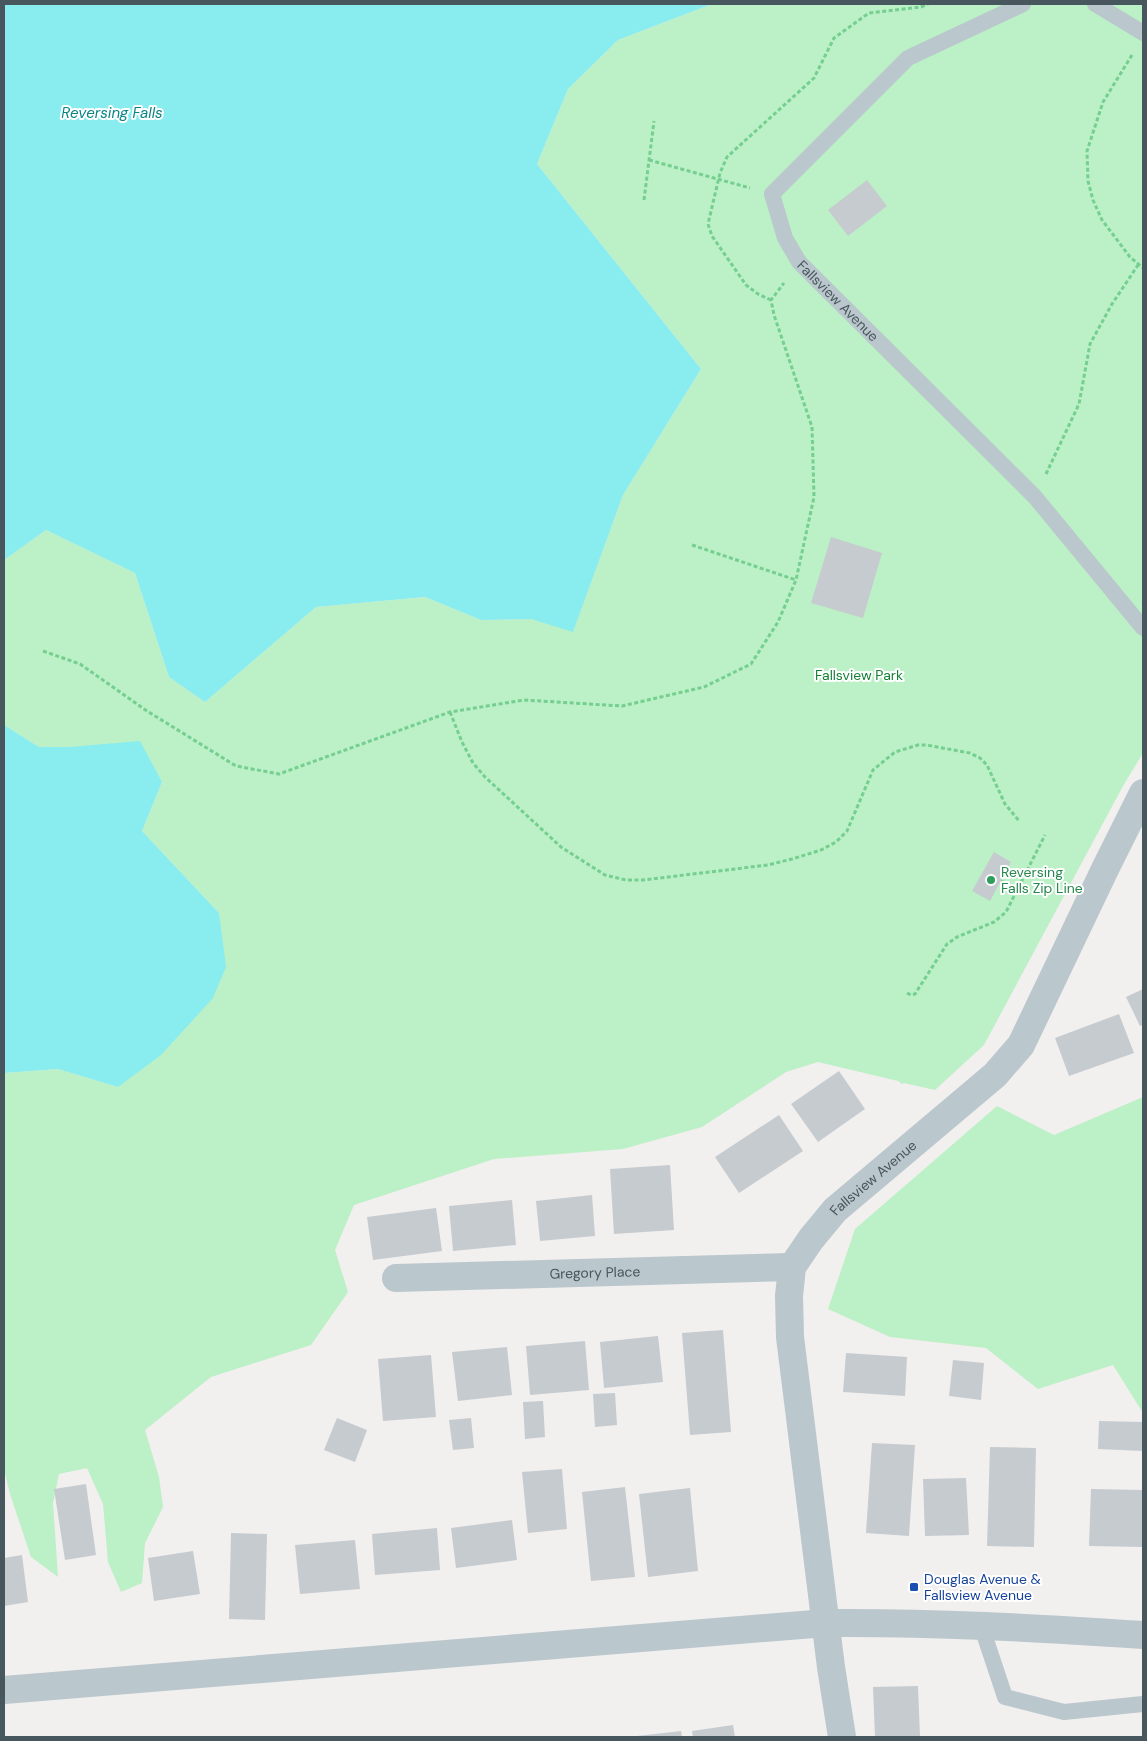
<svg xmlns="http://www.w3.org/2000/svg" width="1147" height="1741" viewBox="0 0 1147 1741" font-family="'DM Sans',sans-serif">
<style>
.green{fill:#bcf0c6}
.water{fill:#89ecee}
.building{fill:#c6cbcf}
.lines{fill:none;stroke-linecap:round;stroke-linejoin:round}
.path{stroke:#74cf90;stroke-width:3;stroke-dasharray:4 2.5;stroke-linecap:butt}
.service{stroke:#bac7cc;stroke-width:16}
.minor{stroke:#bac7cc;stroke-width:28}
.tertiary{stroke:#bac7cc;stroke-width:28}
.leisure-dot{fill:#2e9e5b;stroke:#fff;stroke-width:2}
.transit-dot{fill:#1a4fb4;stroke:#fff;stroke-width:2}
.labels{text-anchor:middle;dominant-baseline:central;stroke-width:4;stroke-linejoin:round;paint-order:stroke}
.street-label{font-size:14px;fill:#47575d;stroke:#fff}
.park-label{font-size:14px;fill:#158036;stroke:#fff}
.leisure-label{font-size:14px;fill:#27864d;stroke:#fff;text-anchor:start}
.transit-label{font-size:14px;fill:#164399;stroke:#fff;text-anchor:start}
.water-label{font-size:15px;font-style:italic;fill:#0b8486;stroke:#fff}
</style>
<rect width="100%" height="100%" fill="#f2efef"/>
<!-- green -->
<path class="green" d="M712,4H1143V753L1123,786L984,1045L935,1090L904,1083L902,1084L898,1081L818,1062L786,1072L702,1127L623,1149L494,1159L354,1205L335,1250L348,1292L311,1345L211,1377L145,1430L159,1477L163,1507L145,1543L142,1583L121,1592L108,1562L103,1504L87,1468L59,1474L53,1503L58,1577L31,1557L10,1494L5,1473L4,1474V1073L58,1069L118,1087L219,913L142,831L162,782L70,747H39L4,725V560L46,530L135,573L169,677L205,702L316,607L425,597L481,620L531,619L573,631L623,495L701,369L537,164L568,89L618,40Z
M1143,1097V1413L1113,1365L1038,1389L986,1348L890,1337L828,1309L855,1229L997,1106L1054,1135Z"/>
<!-- water -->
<path class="water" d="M4,4H712L618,40L568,89L537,164L701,369L623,495L573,632L531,619L481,620L425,597L316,607L205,702L169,677L135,573L46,530L4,560Z
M4,725L39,747H70L140,741L162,782L142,831L219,913L226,967L213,998L161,1055L118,1087L58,1069L4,1073Z"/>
<!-- building -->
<path class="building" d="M867,180L887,206L848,236L828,210Z
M831,537L882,553L863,618L811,603Z
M994,852L1011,862L990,901L972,891Z
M1143,989V1025L1140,1026L1126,997Z
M1119,1014L1134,1053L1069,1076L1055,1038Z
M839,1071L865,1109L818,1142L791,1104Z
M779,1115L803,1151L739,1193L715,1157Z
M670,1165L674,1230L614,1234L610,1169Z
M592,1195L595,1236L540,1241L536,1201Z
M512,1200L516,1245L453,1251L449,1206Z
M436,1208L442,1251L373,1260L367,1217Z
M723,1330L731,1432L690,1435L682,1333Z
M658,1336L663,1382L604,1388L600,1342Z
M585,1341L589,1390L530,1395L526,1346Z
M507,1347L512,1395L458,1401L452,1352Z
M846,1353L907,1357L905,1396L843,1392Z
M431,1355L436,1417L383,1421L378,1359Z
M953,1360L984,1363L981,1400L949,1396Z
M615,1393L617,1425L595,1427L593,1394Z
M543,1401L545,1437L525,1439L523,1402Z
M337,1418L367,1430L355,1462L324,1450Z
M471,1418L474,1448L453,1450L449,1420Z
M1099,1421L1143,1422V1451L1098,1449Z
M872,1443L915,1445L909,1536L866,1533Z
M990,1447L1036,1448L1034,1547L987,1546Z
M562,1469L567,1529L528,1533L522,1472Z
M966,1478L969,1535L925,1536L923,1479Z
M86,1484L96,1555L65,1560L54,1489Z
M625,1487L635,1577L591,1581L582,1492Z
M690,1488L698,1571L648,1577L639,1494Z
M1091,1489L1143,1490V1547L1089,1546Z
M512,1520L517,1560L456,1568L451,1528Z
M437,1528L440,1570L375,1575L372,1534Z
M231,1533L267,1534L265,1620L229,1619Z
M355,1540L360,1589L300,1594L295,1545Z
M193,1551L200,1594L154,1601L148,1558Z
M22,1555L28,1602L4,1606V1558Z
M918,1686L920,1737H875L873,1687Z
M733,1725L735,1737H693L692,1731Z
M681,1731L682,1737H637V1736Z"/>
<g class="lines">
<!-- path -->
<path class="path" d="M1132,55L1103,102L1087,151L1088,181L1093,200L1102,220L1130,257L1143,268
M649,160L750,188
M644,200L654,121
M771,300L758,294L746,285L712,236L708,224L720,173L727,157L814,78L834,38L869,13L921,7L928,4
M1046,474L1079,404L1090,344L1112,304L1138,265
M692,545L796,580
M43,651L80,664L147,711L236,766L279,774L450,712L524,700L622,706L704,687L751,664L778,622L796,580L814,497L812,427L774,315L771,300L784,283
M450,712L462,742L473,763L485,777L561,847L605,875L626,880H643L768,865L792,859L821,850L836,842L847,831L873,770L895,752L918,745H926L970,753L980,758L987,765L1005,804L1020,822
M1001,881L1018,890
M907,993L911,995L915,994L947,944L957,937L994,922L1006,912L1045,835"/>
<!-- service -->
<g class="service">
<path id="s1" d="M1023,4L908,58L772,194L785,238L799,262L1035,497L1143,628"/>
<path d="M1095,4L1143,33"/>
<path d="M981,1625L1005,1697L1064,1712L1143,1704"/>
</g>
<!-- minor -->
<g class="minor">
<path id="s2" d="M396,1278L792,1267"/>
<path id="s3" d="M842,1737L831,1667L790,1337L789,1296L792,1267L811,1239L835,1210L995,1075L1021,1045L1106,867L1143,793"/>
</g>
<!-- tertiary -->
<path class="tertiary" d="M4,1690L826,1623C932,1622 1037,1628 1143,1635"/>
</g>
<!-- markers -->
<circle class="leisure-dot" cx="991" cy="880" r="5"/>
<rect class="transit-dot" x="909" y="1582" width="10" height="10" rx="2.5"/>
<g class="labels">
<!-- street labels -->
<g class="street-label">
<text stroke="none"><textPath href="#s1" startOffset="448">Fallsview Avenue</textPath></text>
<text stroke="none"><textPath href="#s3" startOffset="595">Fallsview Avenue</textPath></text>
<text stroke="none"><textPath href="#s2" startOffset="199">Gregory Place</textPath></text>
</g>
<!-- park labels -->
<g class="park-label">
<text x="859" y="675">Fallsview Park</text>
</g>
<!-- leisure labels -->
<g class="leisure-label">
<text x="1001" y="872">Reversing<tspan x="1001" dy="16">Falls Zip Line</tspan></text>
</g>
<!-- transit labels -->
<g class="transit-label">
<text x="924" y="1579">Douglas Avenue &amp;<tspan x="924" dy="16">Fallsview Avenue</tspan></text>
</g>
<!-- water labels -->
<g class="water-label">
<text x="112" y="113">Reversing Falls</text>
</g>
</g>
<!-- border -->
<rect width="1147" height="1741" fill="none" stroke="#47575d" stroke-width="10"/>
</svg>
